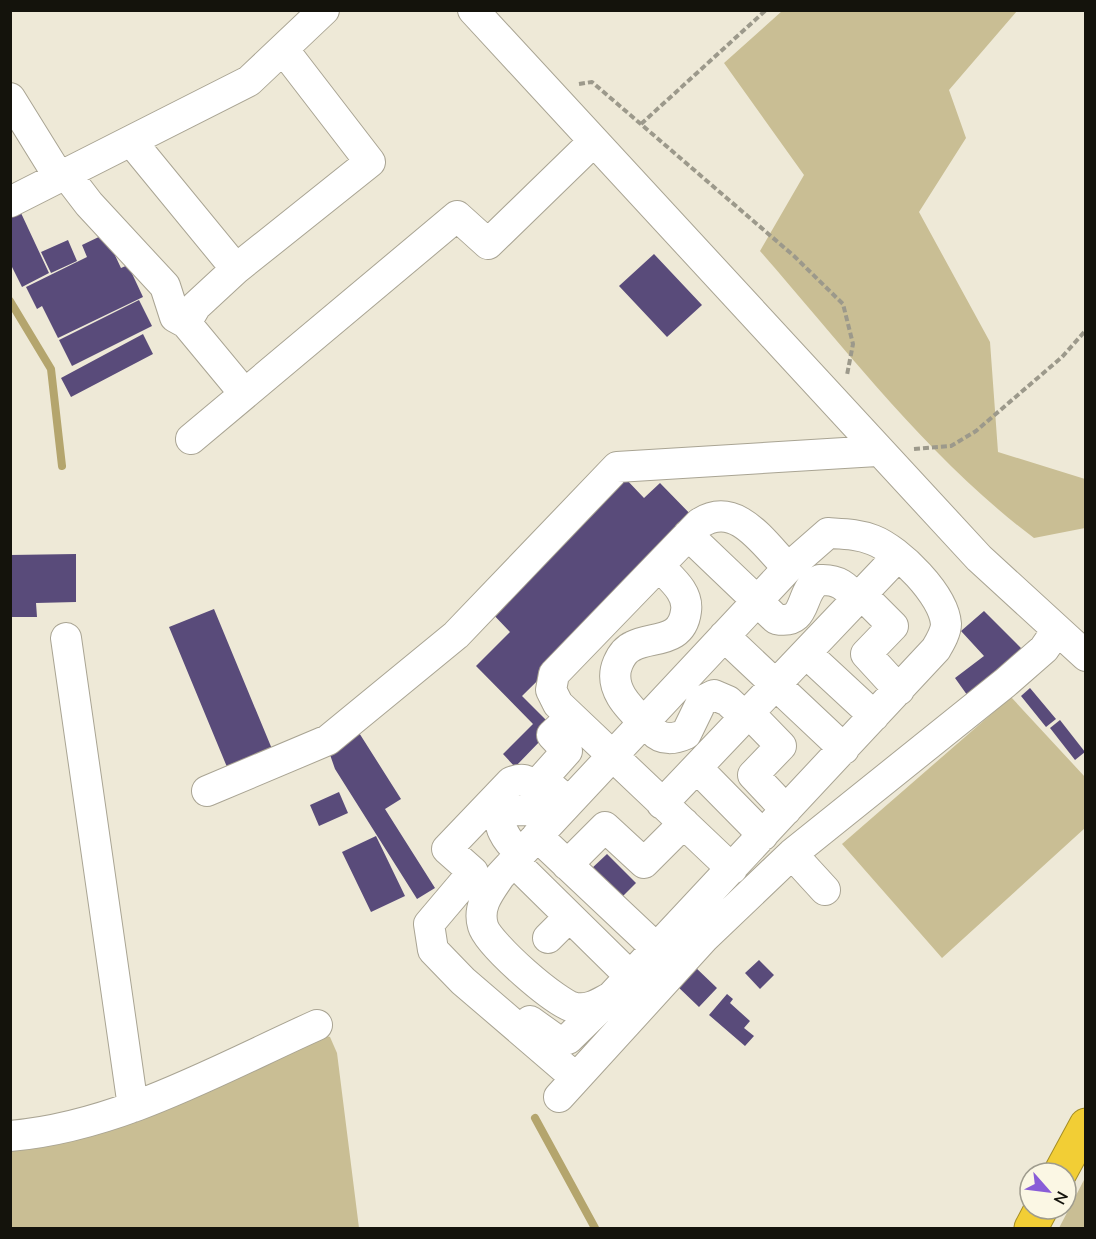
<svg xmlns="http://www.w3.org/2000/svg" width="1096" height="1239" viewBox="0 0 1096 1239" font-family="Mulish,sans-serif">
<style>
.green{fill:#c9be94}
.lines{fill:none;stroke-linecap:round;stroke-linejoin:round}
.stream{stroke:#b4a56d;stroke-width:8}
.building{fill:#594b7a}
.minor-casing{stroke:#a9a493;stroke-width:32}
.highway-casing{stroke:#a48d27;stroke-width:35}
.path{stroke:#9c998b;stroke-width:4;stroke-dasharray:6 3;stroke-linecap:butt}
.minor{stroke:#fff;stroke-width:30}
.highway{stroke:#f2ce35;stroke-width:33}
</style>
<rect width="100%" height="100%" fill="#eee9d7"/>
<!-- green -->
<path class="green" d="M782,11H1017L949,90L966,138L919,212L990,342L998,452L1085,479V528L1034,538C931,461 845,348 760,251L804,175L724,63Z
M1011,697L1085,777V828L942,958L842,844Z
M317,1033L330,1037L337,1053L359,1228H11V1137Z
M1085,1178V1228H1059Z"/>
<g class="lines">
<!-- stream -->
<path class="stream" d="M10,301L51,369L62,466
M535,1118L595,1228"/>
</g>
<!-- building -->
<path class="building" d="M21,213L49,273L22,287L10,263V218Z
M105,234L121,268L128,265L143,297L58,338L42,306L37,309L26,287L87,257L82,245Z
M68,240L77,261L51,273L41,252Z
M654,254L702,305L667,337L619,286Z
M139,300L152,326L72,366L59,340Z
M143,334L153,354L71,397L61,378Z
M624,477L644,498L660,483L698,522L522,696L549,723L544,737L515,767L503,754L533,724L476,666L510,632L489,610Z
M76,554V602L36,603L37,617H10V555Z
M214,609L272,749L227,767L169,627Z
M984,611L1026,653L970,699L955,678L984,656L961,631Z
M1030,688L1056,719L1046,727L1021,696Z
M1060,720L1085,752L1075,760L1050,728Z
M356,728L401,799L385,809L435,888L417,899L335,769L327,746Z
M339,792L348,813L319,826L310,805Z
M376,836L405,896L371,912L342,852Z
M607,854L636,883L619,900L590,870Z
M759,960L774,975L760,989L745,973Z
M694,966L717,988L699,1007L676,985Z
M727,994L733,999L730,1003L750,1021L744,1028L754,1036L745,1046L709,1015Z"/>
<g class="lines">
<!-- minor casing -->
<g class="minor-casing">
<path id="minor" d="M473,10L979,558L1086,656
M10,98L59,177
M131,141L236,269
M66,174L89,204L165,286L175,317L186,323L244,393
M10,202L249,81L324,10
M186,323L196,306L236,269L370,162L283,49
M191,439L457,216L488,244L593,142
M828,533C844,534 858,534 873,540C899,550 944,595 946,624C946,632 940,642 936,649L611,997C599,1003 590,1010 576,1008C558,1006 488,944 483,926C477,906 490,891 500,876L788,568Z
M688,535L776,619C810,626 798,589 820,580C838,579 846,586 857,600
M659,566C670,578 689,592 686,611C682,644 651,636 633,646C626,649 621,656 618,663C606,691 635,713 653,731C662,741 675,739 686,734L702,701L714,695L728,701L745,717
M862,595L893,626L866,654L899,690
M724,636L844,749
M66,638L133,1107
M806,653L874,716
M749,713L781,746L753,775L786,810
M697,768L763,835
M207,791L328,740L456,635L617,467L877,451
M565,799L542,779L567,751L552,735L571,717
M662,804L897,557
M537,836L657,949
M521,854C511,845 487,819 512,811C517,809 522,811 527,810L535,803L536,788C528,779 522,778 511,782L447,849L473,872L429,924L433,950L463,981L576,1078
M792,854L825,890
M513,861L631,977
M567,865L605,827L644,863L684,823
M732,869L558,704L551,690L554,674L700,523C737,500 763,543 788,568
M548,938L569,917
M530,1021L558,1041L568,1039L607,1001
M559,1097L704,938L792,854L1005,683L1044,649L1057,630
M10,1136C118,1127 219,1069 317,1025"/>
</g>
<!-- highway casing -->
<g class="highway-casing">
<path id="highway" d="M1060,1173L1086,1125
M1031,1228L1041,1209"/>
</g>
<!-- path -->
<path class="path" d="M579,84L592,82L794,256L843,304L853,344L847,375
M641,124L766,10
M914,449L951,446L976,431L1062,357L1086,330"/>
<!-- minor -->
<use href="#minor" class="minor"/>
<!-- highway -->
<use href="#highway" class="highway"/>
</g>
<!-- border -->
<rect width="1096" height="1239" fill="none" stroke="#14130c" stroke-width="24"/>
<!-- north arrow -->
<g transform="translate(1048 1191) rotate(118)"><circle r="28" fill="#fbf7e4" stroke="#9f9c8e" stroke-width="1.5"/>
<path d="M0-4.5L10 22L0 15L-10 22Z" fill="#895dd7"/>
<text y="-9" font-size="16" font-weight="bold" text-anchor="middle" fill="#14130c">N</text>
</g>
</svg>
